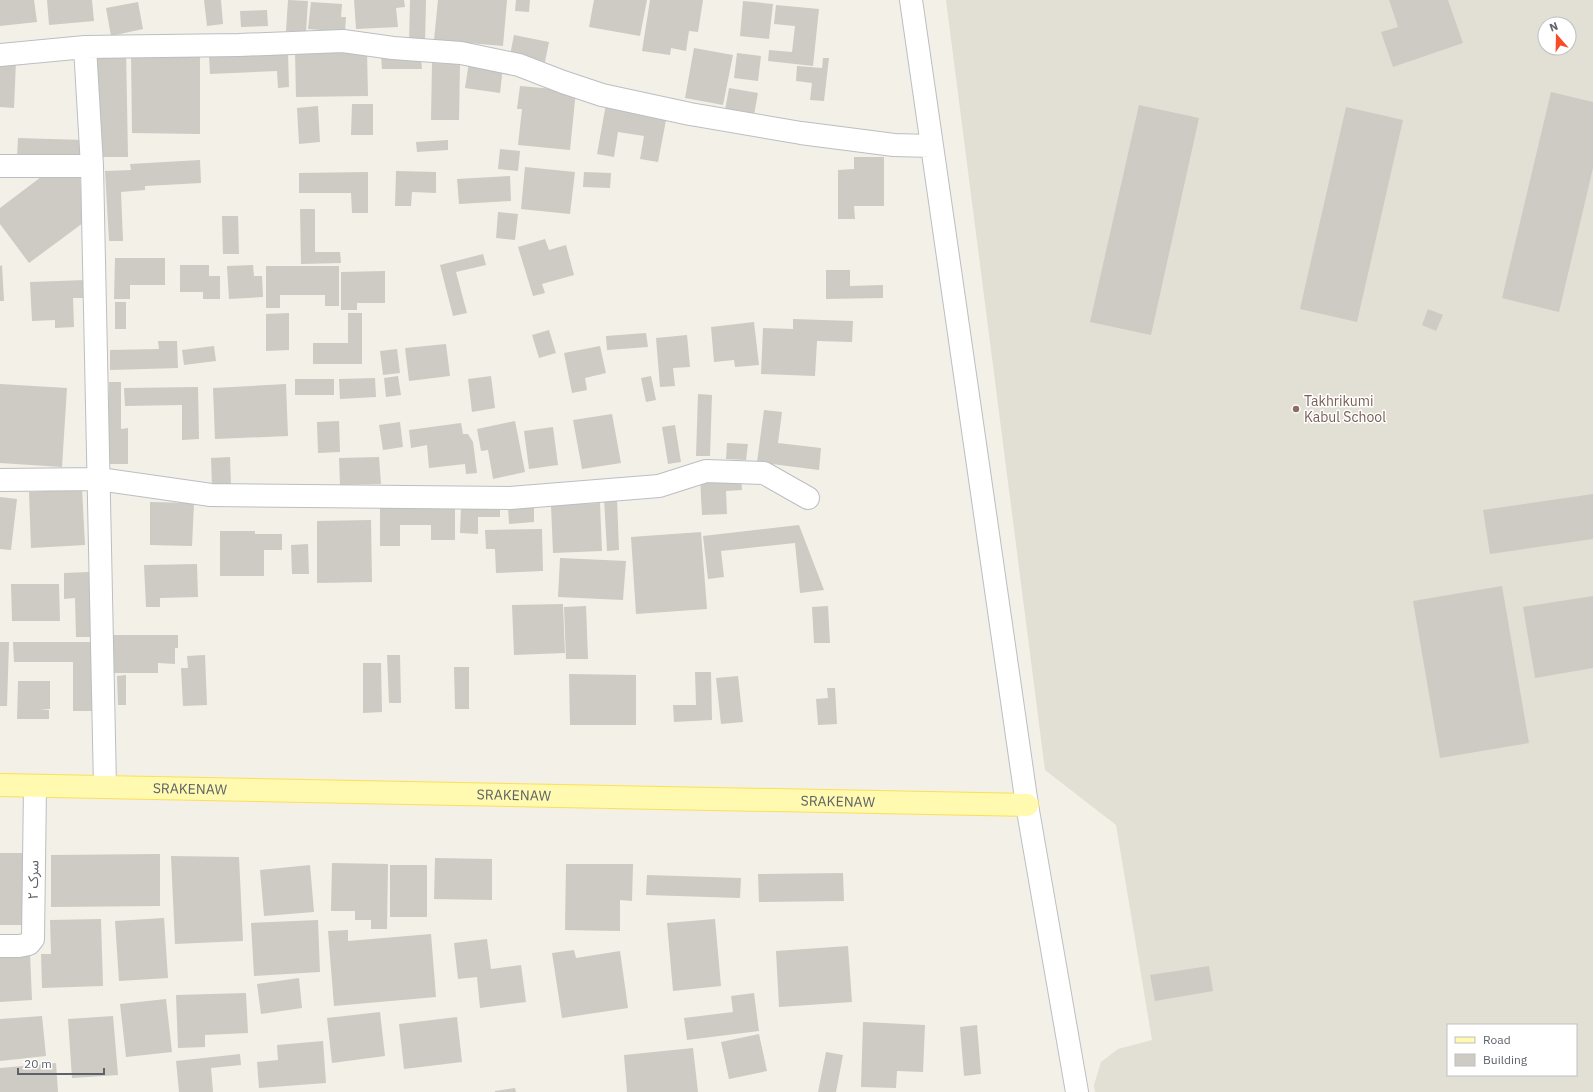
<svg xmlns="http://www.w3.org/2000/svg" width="1593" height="1092" viewBox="0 0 1593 1092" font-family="'IBM Plex Sans','Noto Sans Arabic',sans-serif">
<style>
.education{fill:#e2e0d5;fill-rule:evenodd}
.building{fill:#cdcbc3}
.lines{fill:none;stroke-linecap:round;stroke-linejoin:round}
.minor-casing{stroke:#bbbec3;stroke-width:24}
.major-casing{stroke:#fddf55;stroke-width:24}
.minor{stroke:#fff;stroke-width:22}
.major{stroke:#fffaaf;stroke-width:22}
.education-dot{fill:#8d6e63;stroke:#fff;stroke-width:1.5}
.labels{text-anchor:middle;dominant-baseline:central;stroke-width:3;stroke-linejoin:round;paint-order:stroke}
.education-label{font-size:14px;fill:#785e54;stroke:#fff;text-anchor:start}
.street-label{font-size:14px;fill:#5e6268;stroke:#fff}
</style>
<rect width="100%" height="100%" fill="#f2f0e7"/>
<!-- education -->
<path class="education" d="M946,0H1593V1092H1095L1094,1085L1101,1062L1118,1049L1152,1040L1116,825L1045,770ZM1545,24H1569V48H1545ZM1448,1025H1576V1075H1448Z"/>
<!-- building -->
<path class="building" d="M0,0H34L37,22L0,26Z
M47,0H92L94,21L49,25Z
M204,0H221L223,24L207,26Z
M288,0L308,1L306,32L286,31Z
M354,0H404L405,7L396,8L398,27L356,29Z
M410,0H426L425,43H409Z
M438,0H507L503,46L434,40Z
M516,0H530L529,12L515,11Z
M594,0H647L640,36L589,27Z
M650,0H703L698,32L689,31L686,51L671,48L670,55L642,51Z
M1389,0H1448L1463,43L1393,67L1381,32L1398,27Z
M743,1L773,4L769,39L740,36Z
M138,2L143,29L111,36L106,8Z
M311,2L342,4L341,17H346L345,32L308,29Z
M776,5L819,9L813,66L768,61L769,50L792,52L795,26L774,24Z
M267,10L268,26L241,27L240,11Z
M514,35L549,42L545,62L510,55Z
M126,48L128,157H96L94,49Z
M694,48L733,55L723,105L685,98Z
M367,50L368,96L296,97L295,51Z
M288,53L289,87L278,88L277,71L210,74L209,56Z
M737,53L761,56L758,81L734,78Z
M131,54H200V134L132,133Z
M381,56H421L422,69H382Z
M823,58H829L824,101L810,100L812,83L796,81L797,66L822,68Z
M0,60L16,61L14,108L0,107Z
M469,62L503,67L500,93L465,88Z
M432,63L460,64L459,120H431Z
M520,86L576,91L570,150L518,145L522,109H517Z
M729,88L758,93L754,115L725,110Z
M1551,92L1593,102V168L1559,312L1502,298Z
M352,104H373V135H351Z
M606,104L667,115L658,162L640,159L644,136L618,132L614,157L597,154Z
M1139,105L1199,118L1151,335L1090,322Z
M318,106L320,142L299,144L297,108Z
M1346,107L1403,120L1357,322L1300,309Z
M18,138L84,140V157H17Z
M448,140V150L417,152L416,142Z
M500,149L520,151L518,171L498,169Z
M854,157H884V206H854L855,219H838V170L854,169Z
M200,160L201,183L145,186V190L121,192L123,241H109L105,171L131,170L130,164Z
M525,167L575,172L570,214L521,209Z
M396,171L436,172V193L412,192L411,206H395Z
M368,172V213H352L351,193H299V173Z
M584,172L611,173L610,188L583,187Z
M45,174L47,177L80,178L83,223L29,263L0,224V208Z
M510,176L511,201L459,204L457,179Z
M300,209H315V252H340L341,263L301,264Z
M498,212L518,214L515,240L496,238Z
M222,216H238L239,254H223Z
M545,239L549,250L566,245L574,275L542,284L545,293L533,296L518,247Z
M483,254L486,265L456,272L467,313L453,316L440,265Z
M115,258H165V285H130V299H114Z
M2,265L4,301H0V266Z
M180,265H209V276H220V299H203V292H180Z
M253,265L254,276H262L263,297L229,299L227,266Z
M266,266H339V306H325V295H280V308H266Z
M826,270H850V286L883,285V298L826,299Z
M385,271V303H357V310H341V272Z
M86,280L87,298H73L74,327L55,328V320L32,321L30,282Z
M115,302H126V329H115Z
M1428,309L1443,315L1436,331L1422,325Z
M289,313V350L266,351V314Z
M348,313H362V364H313V343H348Z
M793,319L853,321L852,342L817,341L815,376L761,374L763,328L793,329Z
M754,322L759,365L735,367L734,360L714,362L711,327Z
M549,330L556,353L539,358L532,335Z
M646,333L648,347L607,350L606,336Z
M687,335L690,367L673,368L675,386L660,387L656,338Z
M158,341H177L178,368L110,370V350L159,349Z
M446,344L450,376L409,381L405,348Z
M214,346L216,361L184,365L182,350Z
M600,346L606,373L585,378L587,390L572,393L564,353Z
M397,349L400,373L383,375L380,351Z
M398,376L401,395L386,397L384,378Z
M491,376L495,408L472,412L468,379Z
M651,376L656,400L646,402L641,378Z
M375,378L376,397L340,399L339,379Z
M295,379H334V395H295Z
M109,382H121V429L128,428V464H109Z
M0,384L67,388L62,467L0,463Z
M286,384L288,436L215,439L213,388Z
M198,387L199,439L182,440V405L125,406L124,388Z
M698,394L712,395L710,456H696Z
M764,410L782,412L778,443L821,448L819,470L757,462Z
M612,414L621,463L582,469L573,420Z
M339,421L340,452L318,453L317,422Z
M515,421L525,472L493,479L488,450L481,451L477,429Z
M400,422L403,447L383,450L379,425Z
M461,423L463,434H468L473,442L477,473L466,474L465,464L429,468L427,445L411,448L409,430Z
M675,425L681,462L668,464L662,427Z
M553,427L558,465L529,469L524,431Z
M727,443L748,444L746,460L726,459Z
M230,457L231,486L212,487L211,458Z
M379,457L381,484L340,485L339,458Z
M741,475L742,490L726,491L727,514L702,515L700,477Z
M82,489L85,545L31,548L29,492Z
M1593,494V539L1490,554L1483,510Z
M0,497L17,499L11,550L0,549Z
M604,499H617L619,550L607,551Z
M150,502L194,503L192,546L150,545Z
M600,503L602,551L553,553L551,505Z
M455,505V540H431V525H400V546H380V507Z
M534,506V522L509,524L508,507Z
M461,507H500V517H478V534L460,533Z
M371,520L372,582L317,583V521Z
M799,525L824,590L800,593L795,543L721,551L724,577L708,579L703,536Z
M542,529L543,571L496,573L495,549H486L485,530Z
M220,531H255V534H282V550H264V576H220Z
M701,532L707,609L636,614L631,537Z
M308,544L309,574H292L291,545Z
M560,558L626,561L623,600L558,597Z
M197,564L198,597L160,598V607H146L144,565Z
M89,572L91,637H76L75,598L64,599V573Z
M11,584H59L60,621H12Z
M1502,586L1529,743L1440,758L1413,601Z
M1593,596V668L1535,678L1523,607Z
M563,604L565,653L514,655L512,605Z
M586,606L588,659H566L564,607Z
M828,606L830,643H814L812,607Z
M112,635H178V648H175V664L158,663V673H112Z
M0,642H9L7,706H0Z
M13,642H97V711H73V662H14Z
M205,655L207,705L183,706L181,668H188L187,656Z
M387,655H400L401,703H389Z
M363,663H381L382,712L363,713Z
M454,667H469V709H455Z
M695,672H711L712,720L674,722L673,705H696Z
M569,674L636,675V725H570Z
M126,675V705H118L117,676Z
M738,676L743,722L721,724L716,678Z
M18,681H50V709H40L49,710V719H17Z
M827,688H835L837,724L818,725L816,699L828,698Z
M0,853H23L24,925H0Z
M160,854V906L51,907V855Z
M171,856L239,857L243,941L175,944Z
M435,858L492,859V900L434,899Z
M332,863L388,864L387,929H371V920H355V911H331Z
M566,864H633L632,901L620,900V931L565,930Z
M310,865L314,912L264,916L260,870Z
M390,865H427V917H390Z
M843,873L844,901L759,902L758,874Z
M647,875L741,878L740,898L646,895Z
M164,918L168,978L119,981L115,921Z
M101,919L103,986L42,988L41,954H51L50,920Z
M715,919L721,986L673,991L667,923Z
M318,920L320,972L254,976L251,923Z
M348,930V941L431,934L436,997L334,1006L328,931Z
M487,939L491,969L521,965L526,1002L480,1008L477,977L458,979L454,943Z
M848,946L852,1002L779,1007L776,951Z
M574,950L576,958L620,951L628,1008L562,1018L552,953Z
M30,953L32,1000L0,1002V955Z
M1209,966L1213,991L1155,1001L1150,975Z
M299,978L302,1008L261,1014L257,984Z
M246,993L248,1033L205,1035V1047L178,1048L176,995Z
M754,993L759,1031L687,1040L684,1018L733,1012L731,996Z
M166,999L172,1052L126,1057L120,1004Z
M380,1012L385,1056L332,1063L327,1018Z
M42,1016L46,1056L0,1061V1019Z
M113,1016L118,1075L72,1078L68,1019Z
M457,1017L462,1062L404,1069L399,1024Z
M863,1022L925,1025L923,1072L897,1071L896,1088L861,1087Z
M977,1025L981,1074L964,1076L960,1027Z
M759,1034L767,1071L729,1079L721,1042Z
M323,1041L326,1083L259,1088L257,1062L278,1060L277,1045Z
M693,1048L698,1092H627L624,1055Z
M826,1052L843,1055L836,1092H818Z
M240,1054L241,1065L211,1068L213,1092H179L176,1061Z
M56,1063L58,1092H0V1068Z
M515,1088L516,1092H495V1091Z"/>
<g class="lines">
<!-- minor casing -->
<g class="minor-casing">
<path id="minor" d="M911,0L1027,805L1077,1092
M85,47L92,166L105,787
M0,55L85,47L239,45L343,41L393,48L461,53L519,65L563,82L602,95L690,114L801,133L894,145L932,146
M0,166H92
M0,480L99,479L211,495L510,498L659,486L706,471L764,473L808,498
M0,946H19L29,944L33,939L35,786"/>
</g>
<!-- major casing -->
<g class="major-casing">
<g id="major">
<path id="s1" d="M0,785L1027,805"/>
</g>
</g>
<!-- minor -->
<use href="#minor" class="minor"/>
<!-- major -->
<use href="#major" class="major"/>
</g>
<!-- markers -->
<circle class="education-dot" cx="1296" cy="409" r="4"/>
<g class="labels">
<!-- education labels -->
<g class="education-label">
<text x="1304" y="401">Takhrikumi<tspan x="1304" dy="16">Kabul School</tspan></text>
</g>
<!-- street labels -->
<g class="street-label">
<text stroke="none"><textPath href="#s1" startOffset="190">SRAKENAW</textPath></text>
<text stroke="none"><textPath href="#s1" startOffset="514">SRAKENAW</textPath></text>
<text stroke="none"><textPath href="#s1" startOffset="838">SRAKENAW</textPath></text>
<text transform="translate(33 880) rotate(-89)">سرک ۲</text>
</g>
</g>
<!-- legend -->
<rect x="1447" y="1024" width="130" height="52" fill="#ffffff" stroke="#bfc0c3"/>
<rect x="1455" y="1037" width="20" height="6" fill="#fffaaf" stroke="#bfc0c3"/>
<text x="1483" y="1044" font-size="12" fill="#5e6268">Road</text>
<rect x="1455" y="1054" width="20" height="12" fill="#cdcbc3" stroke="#bfc0c3"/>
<text x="1483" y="1064" font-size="12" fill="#5e6268">Building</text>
<!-- north arrow -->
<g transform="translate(1557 36) rotate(340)"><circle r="19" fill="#ffffff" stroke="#bfc0c3"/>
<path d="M0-3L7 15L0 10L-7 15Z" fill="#f84c27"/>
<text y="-6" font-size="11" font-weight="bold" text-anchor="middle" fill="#5e6268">N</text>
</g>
<!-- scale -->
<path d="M18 1068v6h86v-6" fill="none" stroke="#5e6268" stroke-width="2"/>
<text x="24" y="1068" font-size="12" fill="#5e6268" stroke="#ffffff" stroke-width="3" paint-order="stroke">20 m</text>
</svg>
